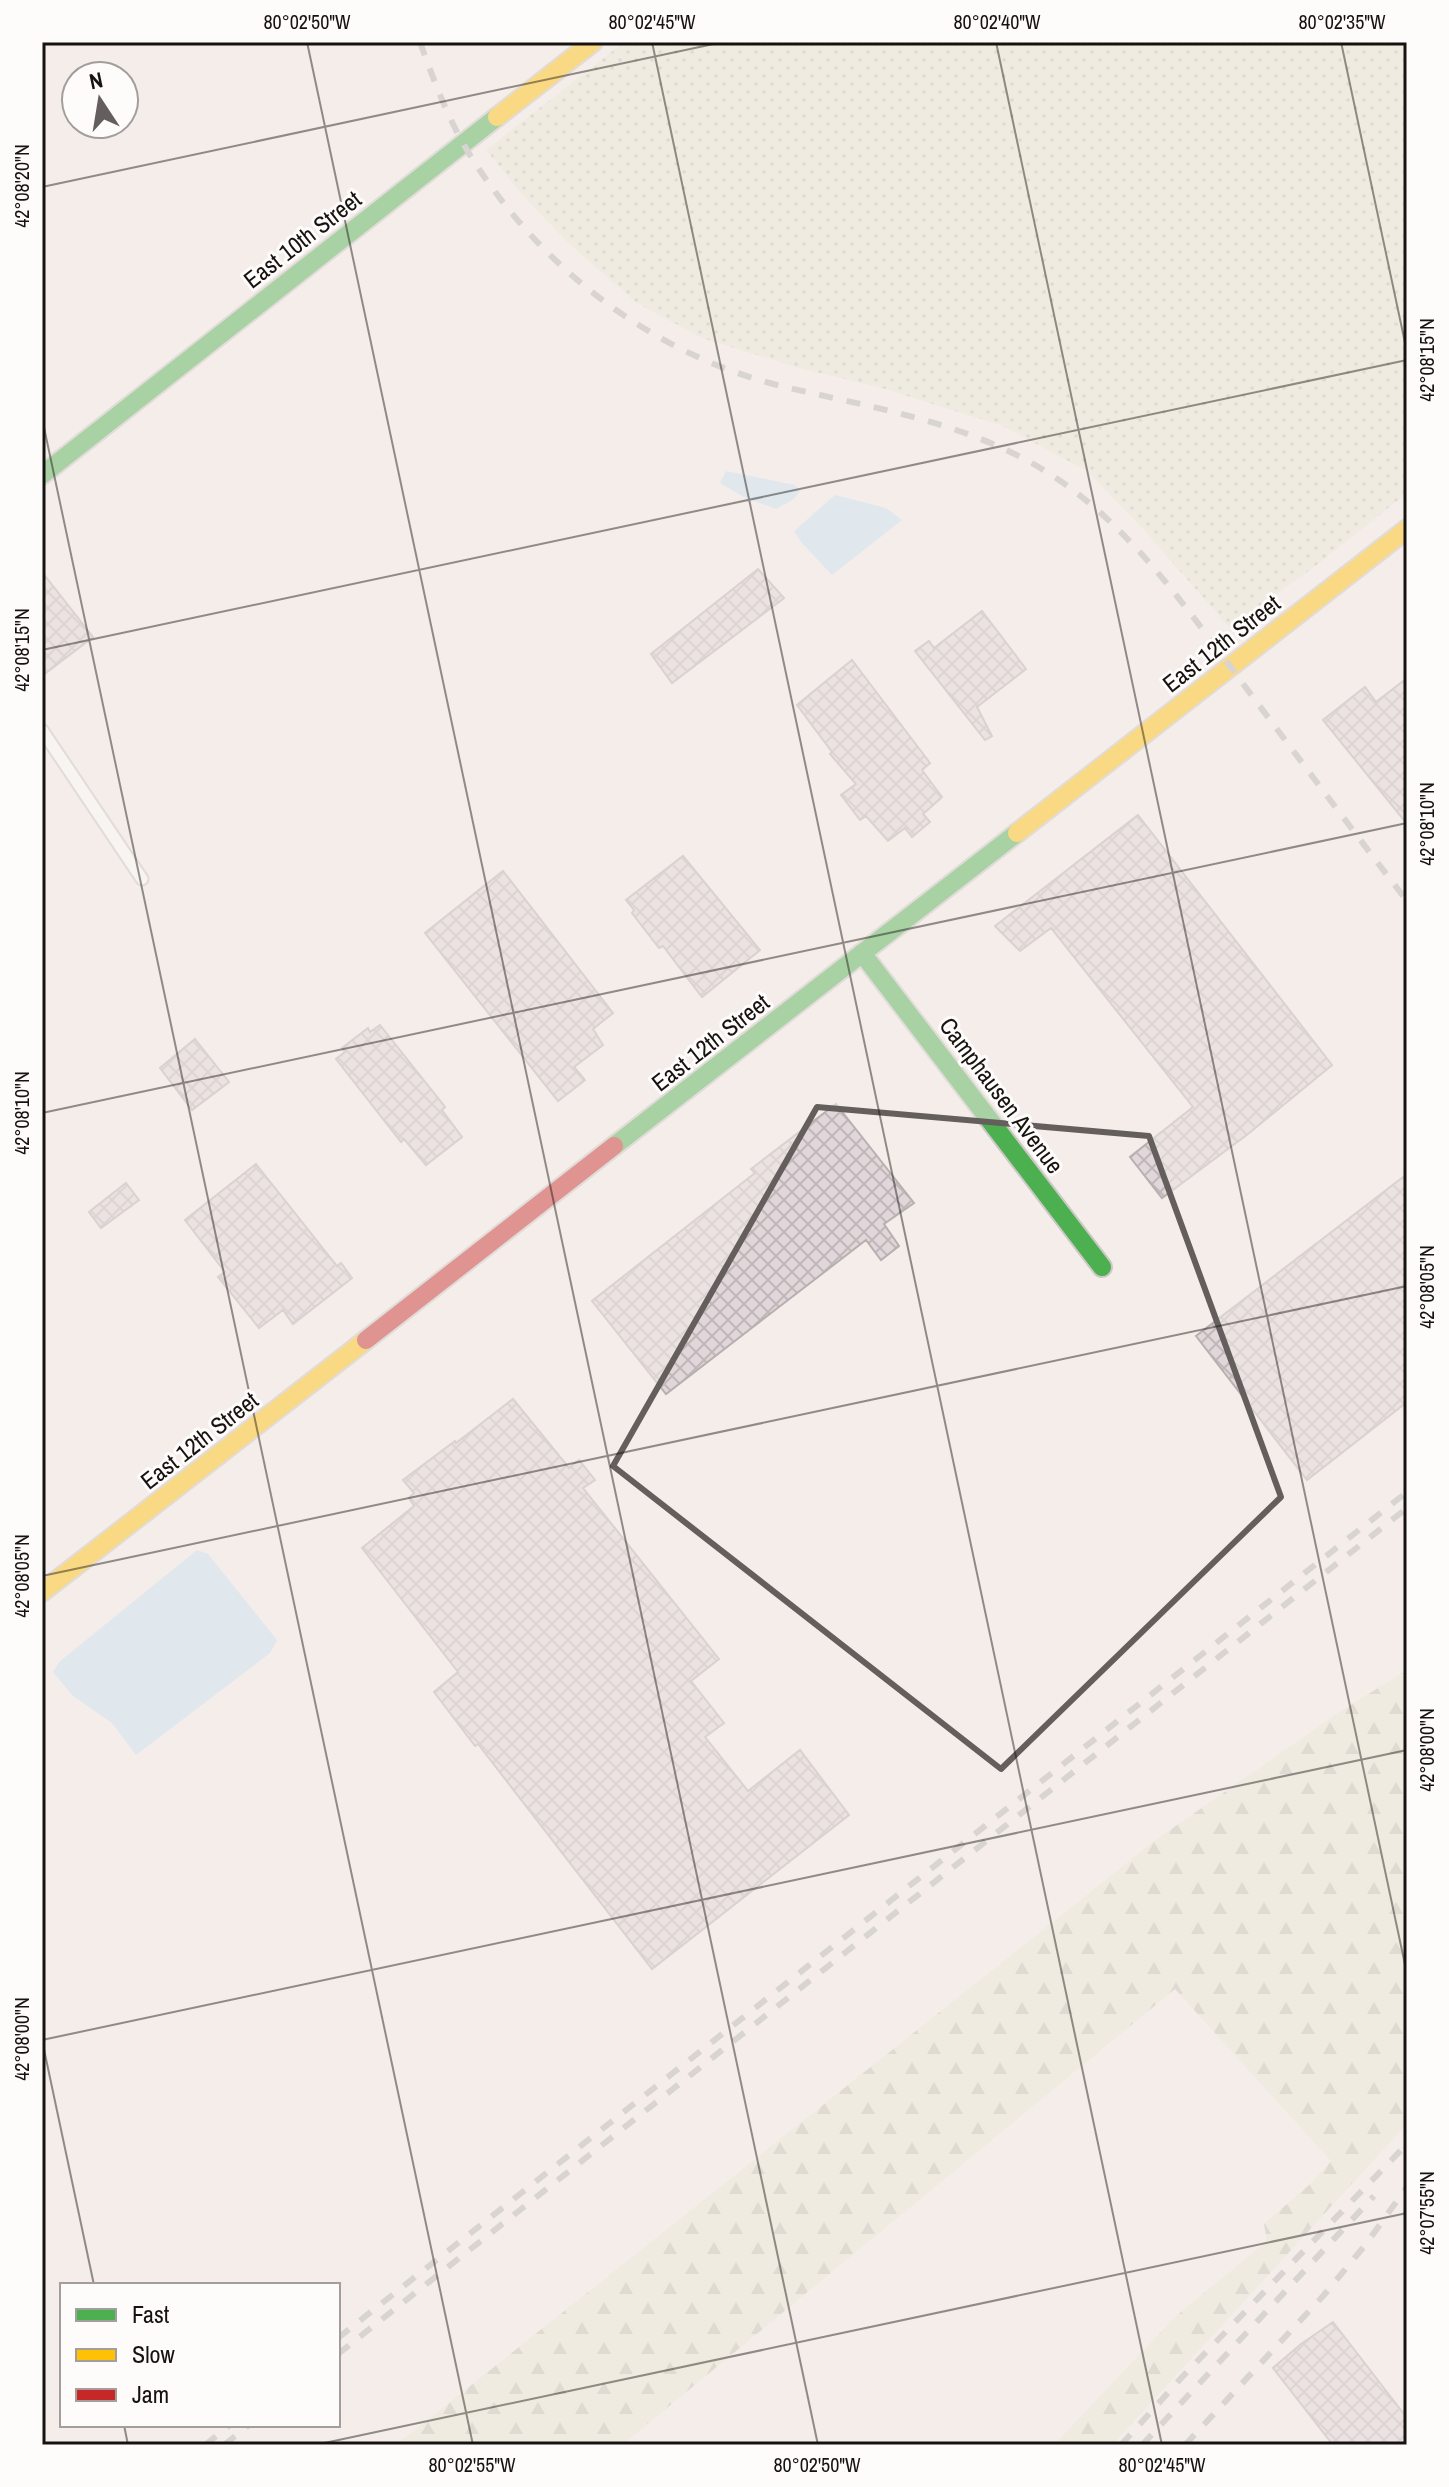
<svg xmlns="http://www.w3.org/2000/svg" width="1449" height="2487" viewBox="0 0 1449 2487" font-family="'Archivo Narrow',sans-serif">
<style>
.green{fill:url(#green-dots)}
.forest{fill:url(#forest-firs)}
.water{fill:#c8e2f2}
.building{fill:url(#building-cross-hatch);stroke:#b6b1b1;stroke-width:2}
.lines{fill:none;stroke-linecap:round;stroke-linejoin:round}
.lane-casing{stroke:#ccc8c5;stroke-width:15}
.fast-casing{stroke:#ccc8c5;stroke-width:22}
.slow-casing{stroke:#ccc8c5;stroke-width:22}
.jam-casing{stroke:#ccc8c5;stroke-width:22}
.lane{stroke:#fdfcfc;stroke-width:11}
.fast{stroke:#4caf50;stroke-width:18}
.slow{stroke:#ffc107;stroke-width:18}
.jam{stroke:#c62828;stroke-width:18}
.rail{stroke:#b7b6b5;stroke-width:6;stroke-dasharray:14 14;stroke-linecap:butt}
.marked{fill:none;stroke:#645f5c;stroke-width:6;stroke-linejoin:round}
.ticks{fill:none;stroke:#161210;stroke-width:2;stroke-opacity:0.45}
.labels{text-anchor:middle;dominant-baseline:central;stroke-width:6;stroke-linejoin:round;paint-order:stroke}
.street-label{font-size:24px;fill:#161210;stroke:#fefcfa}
.neatline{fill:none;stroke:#161210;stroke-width:3}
.ticks-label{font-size:20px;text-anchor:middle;fill:#161210}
</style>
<defs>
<pattern id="green-dots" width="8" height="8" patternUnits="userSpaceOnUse" patternTransform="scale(2)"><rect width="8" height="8" fill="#eae8d6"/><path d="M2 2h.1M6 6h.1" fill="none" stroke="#c8c6b7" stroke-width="1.8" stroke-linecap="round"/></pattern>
<pattern id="forest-firs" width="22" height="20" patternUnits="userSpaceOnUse" patternTransform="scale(2)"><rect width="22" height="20" fill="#eae8d6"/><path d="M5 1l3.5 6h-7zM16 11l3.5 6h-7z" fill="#c8c6b7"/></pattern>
<pattern id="building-cross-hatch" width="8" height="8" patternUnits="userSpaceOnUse" patternTransform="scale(2)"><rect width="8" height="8" fill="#e1d6d9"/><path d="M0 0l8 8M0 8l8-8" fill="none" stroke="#c0b7b9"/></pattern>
</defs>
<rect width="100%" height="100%" fill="#f4edea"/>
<!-- green -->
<path class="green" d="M624,42H1407V493L1318,564L1230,628L1135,520L1087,471L1003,426L882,388L799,368L702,338L637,303L567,242L521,193L486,150Z"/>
<!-- forest -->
<path class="forest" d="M1407,1670V2124L1112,2445H1054L1174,2318L1267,2241L1264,2224L1309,2185L1331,2161L1175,1989L622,2445H396L1157,1839L1341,1711Z"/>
<!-- water -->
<path class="water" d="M726,471L795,485L800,491L794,499L776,509L742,496L720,483Z
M835,495L886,508L902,520L832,575L801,542L794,531Z
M197,1550L208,1554L277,1640L270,1653L136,1755L112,1723L73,1696L53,1672L59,1662Z"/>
<!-- building -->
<path class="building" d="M758,569L784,598L672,683L651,654Z
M42,572L93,637L42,676Z
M982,611L1026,669L977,707L992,736L985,740L915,651L929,641L934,648Z
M852,660L930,763L922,770L942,797L923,814L930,822L912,837L905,828L888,841L866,816L860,820L841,795L856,784L830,754L832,752L797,705Z
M1407,678V824L1323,720L1365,687L1376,702Z
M1138,815L1332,1065L1248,1134L1162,1198L1130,1157L1193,1107L1051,928L1020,951L995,926Z
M683,856L760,950L702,997L663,946L659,948L632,913L634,910L626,900Z
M503,871L613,1013L593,1029L603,1045L574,1067L585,1080L558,1101L425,933Z
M380,1025L445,1107L442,1110L462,1137L426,1165L404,1139L401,1142L336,1059L345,1052L342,1048L368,1028L370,1032Z
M195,1039L229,1082L192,1110L160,1068Z
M836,1104L914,1203L884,1224L899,1246L881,1260L866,1240L666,1394L592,1301L755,1173L751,1169Z
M256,1164L337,1266L341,1263L352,1278L293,1324L283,1310L259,1328L218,1277L225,1272L185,1220Z
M1407,1174V1402L1307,1480L1196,1336Z
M126,1183L139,1200L101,1228L89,1212Z
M513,1399L569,1468L579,1460L595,1480L583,1488L719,1659L691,1681L724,1723L705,1737L748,1791L800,1750L849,1815L652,1969L478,1744L475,1746L434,1692L458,1672L362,1548L414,1506L409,1498L414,1493L403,1480L455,1441L456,1443Z
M1333,2322L1407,2418V2445H1333L1273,2368L1301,2344Z"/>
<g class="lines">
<!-- lane casing -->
<g class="lane-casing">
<path id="lane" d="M42,730L142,879"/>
</g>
<!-- fast casing -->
<g class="fast-casing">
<path id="fast" d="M42,475L497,117
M862,953L1102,1267
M614,1146L1017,833"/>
</g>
<!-- slow casing -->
<g class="slow-casing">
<path id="slow" d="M497,117L593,42
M1017,833L1407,529
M42,1592L366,1340"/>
</g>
<!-- jam casing -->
<g class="jam-casing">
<path id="jam" d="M366,1340L614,1146"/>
</g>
<!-- lane -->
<use href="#lane" class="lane"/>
<!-- fast -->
<use href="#fast" class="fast"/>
<!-- slow -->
<use href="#slow" class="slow"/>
<!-- jam -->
<use href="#jam" class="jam"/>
<!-- rail -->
<path class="rail" d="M420,42C436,87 453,132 481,172C551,276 659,356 781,386C877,409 976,423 1059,480C1133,531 1185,606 1238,677C1294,752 1350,827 1407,901
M338,2338L1407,1492
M338,2354L1407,1508
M205,2445L230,2425
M224,2445L249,2425
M1121,2445L1184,2375L1407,2144
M1142,2445L1374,2196
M1185,2445L1324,2295L1366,2244L1407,2187"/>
</g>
<!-- marked area -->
<path d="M0 0H1449V2487H0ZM817,1107L1149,1136L1281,1497L1001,1769L613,1466Z" fill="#f4edea" fill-opacity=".55" fill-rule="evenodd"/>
<path class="marked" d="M817,1107L1149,1136L1281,1497L1001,1769L613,1466Z"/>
<!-- ticks -->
<path class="ticks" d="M307,42L818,2445M652,42L1162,2445M996,42L1407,1974M1341,42L1407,352M42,187L723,42M42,418L473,2445M42,650L1407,360M42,1113L1407,823M42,1576L1407,1286M42,2040L94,2285M42,2040L1407,1750M124,2425L128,2445M315,2445L1407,2213"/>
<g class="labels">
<!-- street labels -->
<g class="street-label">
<text transform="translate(302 239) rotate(-38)">East 10th Street</text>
<text transform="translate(1221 643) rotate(-38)">East 12th Street</text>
<text transform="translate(710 1042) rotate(-38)">East 12th Street</text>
<text transform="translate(1002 1095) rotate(53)">Camphausen Avenue</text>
<text transform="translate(199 1440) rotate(-38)">East 12th Street</text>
</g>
</g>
<!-- border -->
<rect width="1449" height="2487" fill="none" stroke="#fefcfa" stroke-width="88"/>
<!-- legend -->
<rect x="60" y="2283" width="280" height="144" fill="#fefcfa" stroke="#a19e9c" stroke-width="2"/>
<rect x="76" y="2309" width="40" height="12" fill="#4caf50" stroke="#a19e9c" stroke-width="2"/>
<text x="132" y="2323" font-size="24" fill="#161210">Fast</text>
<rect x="76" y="2349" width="40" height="12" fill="#ffc107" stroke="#a19e9c" stroke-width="2"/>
<text x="132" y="2363" font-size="24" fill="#161210">Slow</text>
<rect x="76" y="2389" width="40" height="12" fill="#c62828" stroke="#a19e9c" stroke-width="2"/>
<text x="132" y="2403" font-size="24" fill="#161210">Jam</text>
<!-- north arrow -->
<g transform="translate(100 100) rotate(348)"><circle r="38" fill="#fefcfa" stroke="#a19e9c" stroke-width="2"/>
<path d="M0-6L14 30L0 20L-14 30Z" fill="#645f5c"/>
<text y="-12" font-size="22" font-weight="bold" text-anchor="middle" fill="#161210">N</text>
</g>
<rect x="44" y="44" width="1361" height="2399" class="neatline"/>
<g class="ticks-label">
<text x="307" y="29">80°02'50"W</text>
<text x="652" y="29">80°02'45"W</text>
<text x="997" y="29">80°02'40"W</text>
<text x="1342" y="29">80°02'35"W</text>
<text transform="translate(22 186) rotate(-90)" y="7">42°08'20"N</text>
<text transform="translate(1427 360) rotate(-90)" y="7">42°08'15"N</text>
<text transform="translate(22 650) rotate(-90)" y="7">42°08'15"N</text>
<text transform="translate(1427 824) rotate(-90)" y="7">42°08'10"N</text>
<text transform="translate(22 1113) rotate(-90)" y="7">42°08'10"N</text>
<text transform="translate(1427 1287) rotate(-90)" y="7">42°08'05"N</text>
<text transform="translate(22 1576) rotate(-90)" y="7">42°08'05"N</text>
<text transform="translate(1427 1750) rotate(-90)" y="7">42°08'00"N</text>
<text transform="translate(22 2039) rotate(-90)" y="7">42°08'00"N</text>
<text transform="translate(1427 2213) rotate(-90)" y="7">42°07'55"N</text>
<text x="472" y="2472">80°02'55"W</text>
<text x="817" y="2472">80°02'50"W</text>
<text x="1162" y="2472">80°02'45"W</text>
</g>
</svg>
